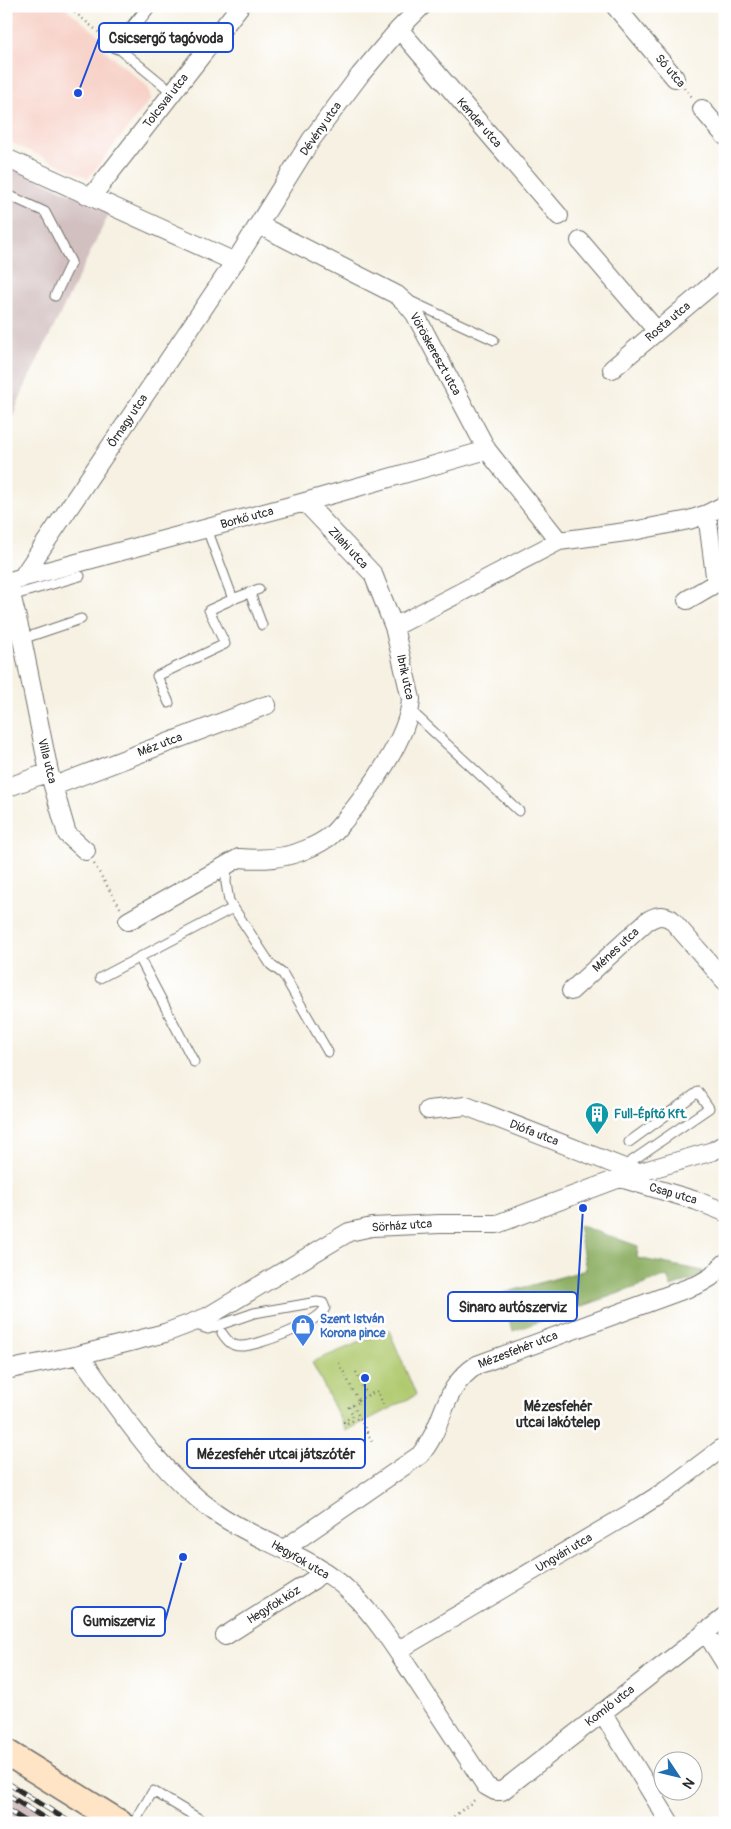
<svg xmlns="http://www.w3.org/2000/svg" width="731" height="1829" viewBox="0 0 731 1829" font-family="Pangolin,sans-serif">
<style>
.built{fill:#f7d1c7}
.industrial{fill:#d2bfc0}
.green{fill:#b0ca70;stroke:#6e7a4e}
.forest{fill:#8cae62;stroke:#5c6c46}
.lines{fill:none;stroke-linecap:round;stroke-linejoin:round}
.service-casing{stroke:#72706b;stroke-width:11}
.pedestrian-casing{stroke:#72706b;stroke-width:15}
.minor-casing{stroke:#72706b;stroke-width:20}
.secondary-casing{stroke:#72706b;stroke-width:28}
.path{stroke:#72706b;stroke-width:2.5;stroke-dasharray:1 4;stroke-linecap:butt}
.service{stroke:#fff;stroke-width:9}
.pedestrian{stroke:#fff;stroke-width:12}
.minor{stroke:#fff;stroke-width:18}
.secondary{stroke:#ffe4c6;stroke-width:25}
.rail-casing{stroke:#2b2b2b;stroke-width:5.5}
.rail{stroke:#fff;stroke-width:4;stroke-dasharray:11;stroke-linecap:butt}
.labels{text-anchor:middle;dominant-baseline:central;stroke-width:5;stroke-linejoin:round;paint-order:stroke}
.street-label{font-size:12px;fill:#2b2b2b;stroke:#fff}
.culture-label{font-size:12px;font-weight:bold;fill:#0d838f;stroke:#fff;text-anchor:start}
.shop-label{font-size:12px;font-weight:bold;fill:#366cbe;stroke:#fff;text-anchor:start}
.neighbourhood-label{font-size:14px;font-weight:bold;fill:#2b2b2b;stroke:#fff}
.leader{fill:none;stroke:#1d4ed8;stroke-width:2}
.callout-dot{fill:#1d4ed8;stroke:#fff;stroke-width:2}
.callout{fill:#fff;stroke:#1d4ed8;stroke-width:2}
.callout-label{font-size:14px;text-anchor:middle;font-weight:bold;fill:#2b2b2b}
</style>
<rect width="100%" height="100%" fill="#fff"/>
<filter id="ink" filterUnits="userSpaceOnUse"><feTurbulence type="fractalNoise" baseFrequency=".02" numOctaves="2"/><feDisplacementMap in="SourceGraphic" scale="10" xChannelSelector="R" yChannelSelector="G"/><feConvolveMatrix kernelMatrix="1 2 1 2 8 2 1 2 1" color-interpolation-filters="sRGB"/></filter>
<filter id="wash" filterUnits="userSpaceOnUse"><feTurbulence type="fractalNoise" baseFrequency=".0096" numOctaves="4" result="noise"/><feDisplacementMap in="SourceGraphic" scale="20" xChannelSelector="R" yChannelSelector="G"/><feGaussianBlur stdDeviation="1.12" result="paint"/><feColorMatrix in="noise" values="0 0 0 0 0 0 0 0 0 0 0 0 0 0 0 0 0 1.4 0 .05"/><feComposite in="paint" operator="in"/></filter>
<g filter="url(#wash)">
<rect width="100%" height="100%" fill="#f6f1e2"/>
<!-- built -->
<path class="built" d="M6,6H63L108,43L103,49L148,87L151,99L88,178L6,140Z"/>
<!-- industrial -->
<path class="industrial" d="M6,164L110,212L27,382L6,432Z
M6,1786L68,1823H6Z"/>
<!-- green -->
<path class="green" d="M389,1330L416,1395L346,1431L312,1362Z"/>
<!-- forest -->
<path class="forest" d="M578,1225L638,1246L637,1258L703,1271L702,1276L671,1287L667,1276L513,1331L500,1294L586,1270Z"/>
</g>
<g filter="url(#ink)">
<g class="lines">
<!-- service casing -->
<g class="service-casing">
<path id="service" d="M117,47L173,93
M6,194L45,212L71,262L55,296
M408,300L494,340
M207,529L233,599L259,589
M250,593L262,625
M11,596L80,576
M22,639L81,619
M169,703L157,676L225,644L209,610L233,599
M410,710L519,811
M227,865L226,883L229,901L271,965L283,974L328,1052
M139,957L194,1062
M100,978L233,908
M623,1167L709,1108L698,1092L629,1142
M193,1324L208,1329L254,1313L317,1302L323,1303L325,1308C319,1323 256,1347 240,1346C231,1346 226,1339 222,1333
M134,1823L153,1791L206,1823"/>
</g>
<!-- pedestrian casing -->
<g class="pedestrian-casing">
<path id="pedestrian" d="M117,47L148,8L146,6"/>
</g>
<!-- minor casing -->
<g class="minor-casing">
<path id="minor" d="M615,6L675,78
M399,29L559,216
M702,109L725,136
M6,158L235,262
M92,196L240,6
M259,225L397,295L406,303L415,314L487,450L559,541
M580,241L657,331
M612,369L725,274
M21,579L240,254L311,140L360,75L399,29L422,6
M6,582L305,502L487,450
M8,582L22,639L49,772L67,834L86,851
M687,600L716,583L707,514
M394,627L559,541L633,531L689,520L707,514L725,505
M54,786L267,705
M6,788L49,772
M128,921L239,858C263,860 285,859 307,849C314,846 324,841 330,836C335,832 339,826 343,822C368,793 409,737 411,699L394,627L373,574L305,502
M571,991L647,921C656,916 661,914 671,919L725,981
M428,1110L466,1106L637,1173
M620,1178L697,1201L725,1212
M79,1355C120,1410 158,1472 215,1512C258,1543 313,1555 351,1593C377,1618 397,1651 417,1681C440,1716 463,1751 486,1786L495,1791H502L725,1617
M6,1370L79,1355L165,1333L207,1317L349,1232L372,1227L440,1224H497L620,1178L713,1151L725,1144
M284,1549L420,1455C446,1425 440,1389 477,1365L699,1284L711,1277L725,1263
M705,1631L725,1663
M225,1636L313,1580L322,1572
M397,1651L634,1511L665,1491L725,1446
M602,1712L670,1823"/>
</g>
<!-- secondary casing -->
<g class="secondary-casing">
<path id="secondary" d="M6,1752L120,1823"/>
</g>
<!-- path -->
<path class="path" d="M67,6L106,38
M684,88L692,97
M94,864L121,909
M339,1363L359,1402L349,1407L353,1415L344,1422L345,1424L359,1418
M356,1372L367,1395
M358,1400L377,1391L384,1406
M353,1405L373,1444
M446,1823L477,1798"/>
<!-- service -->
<use href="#service" class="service"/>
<!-- pedestrian -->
<use href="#pedestrian" class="pedestrian"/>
<!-- minor -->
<use href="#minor" class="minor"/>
<!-- secondary -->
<use href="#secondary" class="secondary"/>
<!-- rail casing -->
<g class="rail-casing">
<path id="rail" d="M6,1782L71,1823
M6,1794L52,1823
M6,1809L28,1823"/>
</g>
<!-- rail -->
<use href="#rail" class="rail"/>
</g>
</g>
<!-- icons -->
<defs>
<g id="building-pin" transform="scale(1.25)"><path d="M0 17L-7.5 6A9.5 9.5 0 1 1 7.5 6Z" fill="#0f9aa8" stroke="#fff"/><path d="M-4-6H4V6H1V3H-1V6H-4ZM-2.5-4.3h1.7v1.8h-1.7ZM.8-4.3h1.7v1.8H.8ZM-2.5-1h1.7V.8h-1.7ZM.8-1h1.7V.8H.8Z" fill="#fff"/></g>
<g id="shop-pin" transform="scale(1.25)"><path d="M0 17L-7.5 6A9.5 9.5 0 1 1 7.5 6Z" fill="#3f7fe0" stroke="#fff"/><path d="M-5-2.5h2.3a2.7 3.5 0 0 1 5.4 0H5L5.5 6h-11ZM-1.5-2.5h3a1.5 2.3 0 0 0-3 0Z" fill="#fff"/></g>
</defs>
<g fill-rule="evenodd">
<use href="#building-pin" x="597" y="1114"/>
<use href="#shop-pin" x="303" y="1326"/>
</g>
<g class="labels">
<!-- street labels -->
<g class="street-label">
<text transform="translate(670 71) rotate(50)">Só utca</text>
<text transform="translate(166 101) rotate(-52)">Tolcsvai utca</text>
<text transform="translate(479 123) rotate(49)">Kender utca</text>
<text transform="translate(321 129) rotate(-55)">Dévény utca</text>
<text transform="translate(668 322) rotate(-40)">Rosta utca</text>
<text transform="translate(435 354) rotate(61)">Vöröskereszt utca</text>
<text transform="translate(128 421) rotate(-56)">Őrnagy utca</text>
<text transform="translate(247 518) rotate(-15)">Borkő utca</text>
<text transform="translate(348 548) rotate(47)">Zilahi utca</text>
<text transform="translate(405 677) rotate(78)">Ibrik utca</text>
<text transform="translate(160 745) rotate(-21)">Méz utca</text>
<text transform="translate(47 761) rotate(76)">Villa utca</text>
<text transform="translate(616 950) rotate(-43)">Ménes utca</text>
<text transform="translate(534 1133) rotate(21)">Diófa utca</text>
<text transform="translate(673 1194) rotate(16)">Csap utca</text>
<text transform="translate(402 1226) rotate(-4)">Sörház utca</text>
<text transform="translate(518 1350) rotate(-21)">Mézesfehér utca</text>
<text transform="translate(564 1553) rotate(-31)">Ungvári utca</text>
<text transform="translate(300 1560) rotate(30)">Hegyfok utca</text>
<text transform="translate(274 1605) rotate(-32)">Hegyfok köz</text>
<text transform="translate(610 1706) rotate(-38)">Komló utca</text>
</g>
<!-- culture labels -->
<g class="culture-label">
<text x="614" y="1114">Full-Építő Kft.</text>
</g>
<!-- shop labels -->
<g class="shop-label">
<text x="320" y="1319">Szent István<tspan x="320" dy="14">Korona pince</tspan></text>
</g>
<!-- neighbourhood labels -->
<g class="neighbourhood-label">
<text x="558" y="1406">Mézesfehér<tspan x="558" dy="16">utcai lakótelep</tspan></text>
</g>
</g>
<!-- callouts -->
<path class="leader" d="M78 93L99 38M583 1208L577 1307M365 1378L365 1454M183 1557L165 1621"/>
<g class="callout-dot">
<circle cx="78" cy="93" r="5"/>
<circle cx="583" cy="1208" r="5"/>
<circle cx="365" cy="1378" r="5"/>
<circle cx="183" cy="1557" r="5"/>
</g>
<g class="callout">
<rect x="99" y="23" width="134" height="29" rx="5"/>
<rect x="448" y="1292" width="129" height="29" rx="5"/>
<rect x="187" y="1439" width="178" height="29" rx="5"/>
<rect x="72" y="1607" width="93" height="29" rx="5"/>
</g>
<g class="callout-label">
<text x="166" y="43">Csicsergő tagóvoda</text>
<text x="513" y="1312">Sinaro autószerviz</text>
<text x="276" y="1459">Mézesfehér utcai játszótér</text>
<text x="119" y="1626">Gumiszerviz</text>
</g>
<!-- margin -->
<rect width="731" height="1829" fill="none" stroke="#fff" stroke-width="25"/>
<!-- north arrow -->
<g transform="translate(678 1776) rotate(125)"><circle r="24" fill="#ffffff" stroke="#aaaaaa"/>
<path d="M0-4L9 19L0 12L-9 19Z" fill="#1f6fb2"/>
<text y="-8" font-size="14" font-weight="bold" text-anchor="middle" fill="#2b2b2b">N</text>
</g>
</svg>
